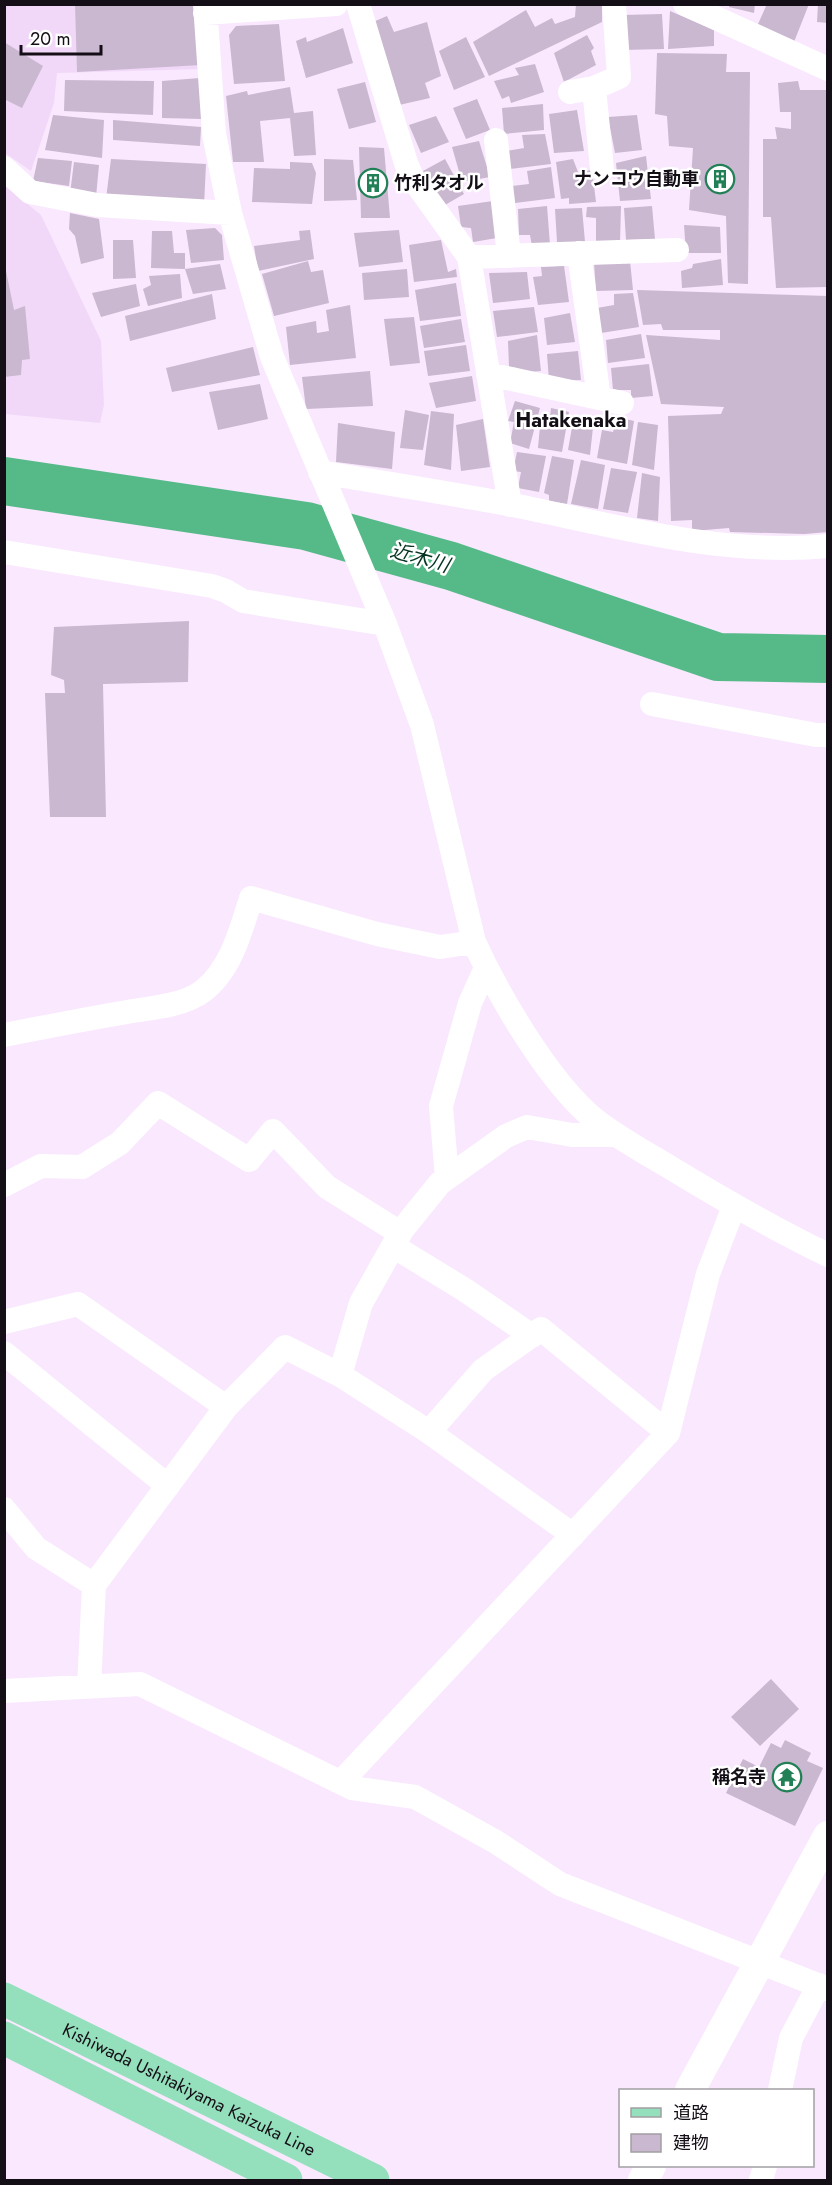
<svg xmlns="http://www.w3.org/2000/svg" width="832" height="2185" viewBox="0 0 832 2185" font-family="Jost,'Noto Sans JP',sans-serif">
<style>
.built{fill:#f1d8f9}
.lines{fill:none;stroke-linecap:round;stroke-linejoin:round}
.river{stroke:#55ba88;stroke-width:48}
.building{fill:#cab7d0}
.minor{stroke:#fff;stroke-width:24}
.tertiary{stroke:#fff;stroke-width:30}
.primary{stroke:#94dfbc;stroke-width:33}
.labels{text-anchor:middle;dominant-baseline:central;stroke-width:5;stroke-linejoin:round;paint-order:stroke}
.poi-label{font-size:18px;font-weight:bold;fill:#140e16;stroke:#fff;text-anchor:end}
.street-label{font-size:18px;fill:#140e16;stroke:#fff}
.neighbourhood-label{font-size:20px;font-weight:bold;fill:#140e16;stroke:#fff}
.water-label{font-size:20px;font-style:italic;fill:#073521;stroke:#fff}
</style>
<rect width="100%" height="100%" fill="#f9e8fe"/>
<!-- built -->
<path class="built" d="M5,5H197L202,69L57,73L54,103L31,171L5,153Z
M4,185L41,215L101,341L104,405L100,423L5,414Z"/>
<g class="lines">
<!-- river -->
<path class="river" d="M4,481L306,526L451,566L718,657L828,659"/>
</g>
<!-- building -->
<path class="building" d="M75,4H196L201,65L77,72Z
M576,4H602V22L489,76L473,42L526,10L535,27L552,18L555,24L575,17Z
M729,4H755L754,13L729,7Z
M767,4H809L794,42L758,24Z
M818,4H828V23L817,22Z
M670,11L714,30V46L668,49Z
M662,14L664,49L623,50V15Z
M387,16L394,32L427,22L441,76L425,83L430,98L399,105L373,22Z
M279,24L285,81L234,84L229,35L236,26Z
M343,28L353,63L306,78L296,41L306,37L307,42Z
M587,35L594,48L591,51L596,65L564,82L554,53Z
M466,37L485,77L454,90L439,51Z
M4,42L43,66L22,108L4,99Z
M657,53L727,54L726,72H750L748,284L728,283L726,216L689,210L693,148L669,146L667,116L655,114Z
M535,64L544,92L511,103L509,96L502,99L494,81L519,75L515,68Z
M200,78L203,119L162,118V81Z
M65,80L154,81L153,115L64,111Z
M798,81L800,90H828V287L776,288L771,217H763V139H777L775,127L791,129V112H780L778,83Z
M365,82L376,122L349,129L337,89Z
M290,87L294,113L313,111L316,155L294,156L290,118L260,121L264,162H233L226,96L247,91L248,95Z
M477,99L490,130L466,139L453,108Z
M543,104L544,130L504,134L502,108Z
M577,110L584,151L554,153L549,114Z
M53,115L104,120L102,158L45,150Z
M637,115L642,150L615,153L608,117Z
M436,116L449,142L421,153L409,125Z
M113,120L201,127L200,146L113,140Z
M545,134L551,164L510,169L507,151L524,148L522,135Z
M479,141L490,177L462,182L452,147Z
M359,147L384,148L390,218H361Z
M646,156L651,199L620,201L616,163Z
M38,158L72,161L69,186L33,181Z
M111,159L206,164L204,206L106,199Z
M324,159L353,160L357,200L324,201Z
M445,159L464,194L445,205L423,171Z
M573,159L578,172L592,170L596,202L569,204V198L561,199L556,162Z
M74,162L99,165L96,197L70,194Z
M290,162L312,163L316,173L312,204L252,202L254,168L290,169Z
M551,167L555,198L515,203L512,186L529,184L527,171Z
M493,201L497,238L473,242L471,228L461,227L458,206Z
M547,206L550,245L532,246L530,235H519L518,209Z
M621,206L620,242H596V218L586,217L587,207Z
M652,206L655,239L626,240L624,208Z
M582,208L585,242H557L555,209Z
M70,213L99,219L104,258L81,264L75,236L69,229Z
M684,225L720,227L721,253H686Z
M215,228L222,235L224,260L191,263L186,230Z
M310,230L314,259L258,271L254,246L300,240L299,231Z
M399,230L403,262L359,267L354,233Z
M152,231H172L174,253H185V269L151,268Z
M113,240H133L136,278L113,279Z
M441,240L448,272L456,269L457,277L414,282L409,245Z
M721,259L723,285L682,288L681,271L692,268L693,264Z
M4,261L14,310L25,306L30,359L22,360L21,375L4,377Z
M308,261L311,272L323,270L329,303L274,316L262,274Z
M630,261L633,290L596,291L594,263Z
M220,264L226,289L193,294L185,269Z
M564,266L569,302L538,305L533,277L542,276L541,267Z
M407,269L409,297L364,300L362,273Z
M527,272L530,299L493,303L489,273Z
M180,274L182,298L148,306L143,289L151,285L149,276Z
M456,283L461,316L420,321L415,290Z
M136,284L140,306L101,317L92,293Z
M637,290L828,296V532L804,534L730,532L729,528L692,531V520L671,521L668,416L721,414L724,407L661,404L646,335L720,340V330H663L661,324L643,325Z
M633,293L639,327L601,333L597,308L614,305V294Z
M212,294L216,319L130,341L125,316Z
M350,305L356,358L290,365L286,327L316,321L317,333L329,331L326,310Z
M534,307L538,332L497,337L493,311Z
M570,313L575,342L547,345L544,318Z
M414,317L420,363L390,366L384,319Z
M461,319L465,342L424,348L420,326Z
M641,334L645,358L608,363L606,340Z
M537,335L541,371L518,373L517,368L509,367L508,341Z
M466,345L470,371L428,376L424,351Z
M253,347L260,375L172,392L166,368Z
M578,351L581,380L549,381L547,354Z
M649,364L653,396L631,398V390H613L611,368Z
M370,371L373,406L306,409L302,377Z
M472,376L476,401L436,408L429,383Z
M260,384L268,419L218,430L209,392Z
M515,401L540,408L529,449L510,443L514,422L508,421Z
M551,408L569,412L562,452L538,448L540,426L549,427Z
M405,410L429,415L423,450L400,448Z
M431,411L454,414L451,470L424,465Z
M574,416L594,418L590,455L568,450Z
M617,417L634,421L627,464L597,458L602,430L613,432Z
M483,419L490,467L461,471L456,425Z
M638,422L658,425L654,470L632,465Z
M338,423L395,432L392,469L336,462Z
M517,452L546,456L539,492L518,488L521,472L513,471Z
M552,456L574,460L567,504L549,501V495L544,493Z
M581,460L605,465L598,509L571,504Z
M611,468L637,472L628,513L603,509Z
M642,473L660,477L658,521L637,518Z
M189,621L188,682L103,684L106,817H50L45,693H65L64,680L51,675L54,627Z
M771,1679L799,1709L760,1746L731,1717Z
M785,1740L811,1753L807,1761L823,1768L795,1826L726,1793L743,1759L759,1767L771,1743L781,1748Z"/>
<g class="lines">
<!-- minor -->
<path class="minor" d="M205,4L214,134L230,213L272,357L385,624L422,725L474,942C499,996 548,1081 594,1119C618,1138 646,1153 671,1168C722,1199 774,1229 828,1255
M358,4L406,163L413,179L469,257L510,505
M685,4L828,69
M205,13L336,4
M570,92L594,88
M496,140L509,256
M4,168L30,192L97,205L230,213
M602,169L594,88L619,77L614,4
M579,253L599,398
M469,257L677,250
M488,374L622,403
M320,472C384,483 449,493 513,505C616,526 721,556 828,546
M4,552L212,586L226,591L243,601L385,624
M652,704L816,735H828
M4,1035C45,1027 86,1019 127,1012C151,1008 183,1006 203,991C231,970 241,930 251,898L377,934L440,947L474,942
M447,1178L441,1106L470,1003L486,968
M4,1185L41,1166L82,1167L120,1143L158,1103L249,1160L273,1131L327,1187L400,1233
M393,1246L465,1290L532,1336
M4,1322L78,1304L226,1407
M4,1353L168,1486
M340,1375L361,1303L402,1230L440,1183L506,1136L527,1127L572,1135H617
M429,1432L483,1370L541,1329L668,1433
M4,1509L36,1548L94,1585
M89,1687L94,1585L226,1407L285,1347L340,1375L429,1432L573,1535
M4,1691L140,1684L352,1788L415,1797L496,1842L560,1884L828,1989
M341,1782L668,1433L708,1274L734,1206
M780,2090L791,2038L819,1985
M761,2180L765,2166"/>
<!-- tertiary -->
<path class="tertiary" d="M690,2090L828,1836
M643,2180L651,2166"/>
<!-- primary -->
<g class="primary">
<path id="s1" d="M4,1999L373,2180"/>
<path d="M4,2038L286,2180"/>
</g>
</g>
<!-- icons -->
<defs>
<g id="building-ring" transform="scale(1.5)"><circle r="9.5" fill="#fff" stroke="#228056" stroke-width="1.5"/><path d="M-4-6H4V6H1V3H-1V6H-4ZM-2.5-4.3h1.7v1.8h-1.7ZM.8-4.3h1.7v1.8H.8ZM-2.5-1h1.7V.8h-1.7ZM.8-1h1.7V.8H.8Z" fill="#228056"/></g>
<g id="temple-ring" transform="scale(1.5)"><circle r="9.5" fill="#fff" stroke="#228056" stroke-width="1.5"/><path d="M0-6L5-2H3V0L6.5 2.5H4V6H1.5V3h-3V6H-4V2.5H-6.5L-3 0V-2H-5Z" fill="#228056"/></g>
</defs>
<g fill-rule="evenodd">
<use href="#building-ring" x="720" y="179"/>
<use href="#building-ring" x="373" y="183"/>
<use href="#temple-ring" x="787" y="1777"/>
</g>
<g class="labels">
<!-- poi labels -->
<g class="poi-label">
<text x="699" y="179">ナンコウ自動車</text>
<text x="394" y="183" text-anchor="start">竹利タオル</text>
<text x="766" y="1777">稱名寺</text>
</g>
<!-- street labels -->
<g class="street-label">
<text stroke="none"><textPath href="#s1" startOffset="206">Kishiwada Ushitakiyama Kaizuka Line</textPath></text>
</g>
<!-- neighbourhood labels -->
<g class="neighbourhood-label">
<text x="571" y="420">Hatakenaka</text>
</g>
<!-- water labels -->
<g class="water-label">
<text transform="translate(420 558) rotate(16)">近木川</text>
</g>
</g>
<!-- border -->
<rect width="832" height="2185" fill="none" stroke="#140e16" stroke-width="12"/>
<!-- legend -->
<rect x="619" y="2089" width="195" height="78" fill="#ffffff" stroke="#a19fa2" stroke-width="1.5"/>
<rect x="631" y="2108" width="30" height="9" fill="#94dfbc" stroke="#a19fa2" stroke-width="1.5"/>
<text x="673" y="2119" font-size="18" fill="#140e16">道路</text>
<rect x="631" y="2134" width="30" height="18" fill="#cab7d0" stroke="#a19fa2" stroke-width="1.5"/>
<text x="673" y="2149" font-size="18" fill="#140e16">建物</text>
<!-- scale -->
<path d="M21 45v9h80v-9" fill="none" stroke="#140e16" stroke-width="3"/>
<text x="30" y="45" font-size="18" fill="#140e16" stroke="#ffffff" stroke-width="4.5" paint-order="stroke">20 m</text>
</svg>
